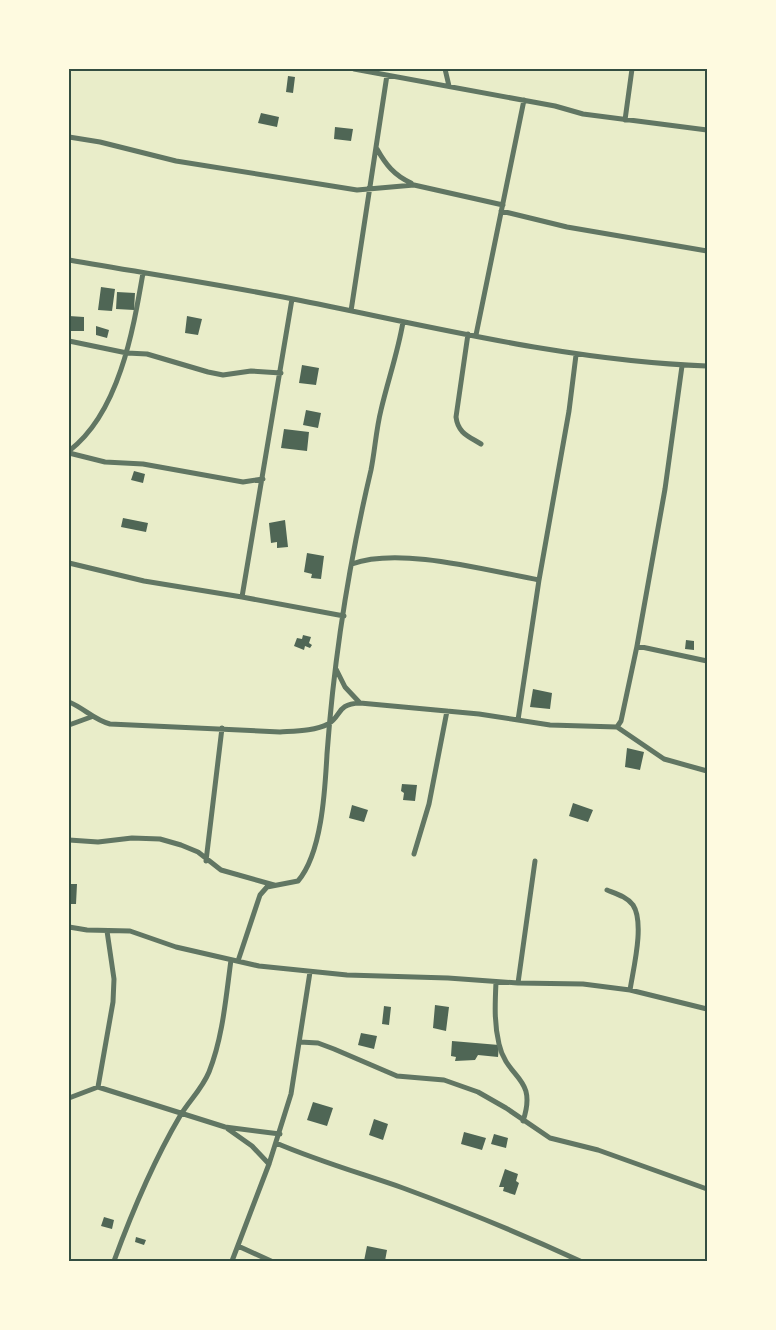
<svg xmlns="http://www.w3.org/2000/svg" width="776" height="1330" viewBox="0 0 776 1330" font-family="'Exo 2',sans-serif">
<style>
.building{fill:#4f6655}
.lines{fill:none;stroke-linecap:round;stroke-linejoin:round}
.minor{stroke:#617663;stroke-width:5}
.neatline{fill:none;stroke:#344e41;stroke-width:2}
</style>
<rect width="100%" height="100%" fill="#e9edc9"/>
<!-- building -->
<path class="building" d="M288,76L295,77L293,93L286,92Z
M261,113L279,117L277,127L258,123Z
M335,127L353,129L351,141L334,139Z
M101,287L115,289L112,311L98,310Z
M117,292L135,293L134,310L116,309Z
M69,316L84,317V331H69Z
M187,316L202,319L198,335L185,333Z
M96,326L109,330L107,338L96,335Z
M302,365L319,368L316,385L299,383Z
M306,410L321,413L318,428L303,425Z
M284,429L309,432L307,451L281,448Z
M134,471L145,474L143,483L131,480Z
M123,518L148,523L146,532L121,527Z
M285,520L288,547L277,548V542L271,543L269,523Z
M307,553L324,556L321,579L311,578L312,574L304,572Z
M303,635L311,637L309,643L312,645L310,648L305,646L304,650L294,646L297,638L302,639Z
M686,640L694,641V650L685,649Z
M533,689L552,693L550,709L530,707Z
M627,748L644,752L640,770L625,767Z
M402,784L417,785L415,801L403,800L404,793L401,791Z
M573,803L593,810L588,822L569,816Z
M352,805L368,810L364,822L349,818Z
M69,884H77L76,904H70Z
M435,1005L449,1007L446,1031L433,1028Z
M384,1006L391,1007L389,1025L382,1024Z
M361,1033L377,1036L374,1049L358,1045Z
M452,1041L499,1045L498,1057L478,1055L475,1060L455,1061L456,1057L451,1056Z
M313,1102L333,1108L327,1126L307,1120Z
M374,1119L388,1124L383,1140L369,1135Z
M464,1132L486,1138L482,1150L461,1144Z
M494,1134L508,1138L506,1148L491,1144Z
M505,1169L518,1174L516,1181L519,1183L515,1195L503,1191L504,1187H499Z
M104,1217L114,1220L112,1229L101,1226Z
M136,1237L146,1240L144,1245L135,1242Z
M367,1246L387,1250L385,1261H364Z"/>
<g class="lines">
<!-- minor -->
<path class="minor" d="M354,69L555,106L583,114L707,130
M445,69L449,86
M625,120L632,69
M69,137L100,142L176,161L357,190L414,185L503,205
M377,149C386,165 394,175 411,183
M501,211L567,227L707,251
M69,260C143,273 218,284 293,299C430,326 567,361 707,366
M292,299L242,597L344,616
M351,311L387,75
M468,334L456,417C458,433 468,436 481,444
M476,335L524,100
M69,341L127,353L147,354L208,372L223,375L251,371L281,373
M69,451C119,413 133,331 143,273
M69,453L105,462L143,464L243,482L263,479
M69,563L144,581L242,597
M352,564C399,546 489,571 539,580
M637,646L665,489L682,366
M336,669L345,687L360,703
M69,702C84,708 94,720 110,724L280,732C295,731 315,731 328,724C342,716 336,704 360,703L479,714L550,725L617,727L664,759L707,771
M518,720L539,580L569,411L576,355
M69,725L91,717
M617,727L621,721L637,646L707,661
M69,840L98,842L132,838L160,839L181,845L198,852L221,870L274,885
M414,854L429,804L447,711
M206,861L222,728
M607,890C617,894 627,897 633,905C645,923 633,970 630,990
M69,927L87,930L130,931L176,947L259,966L347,975L448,978L518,983L583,984L630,990L707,1009
M238,961L260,895L267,887L298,881C322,853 325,790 327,754C334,658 349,563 371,470C375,450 376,430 381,410C388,380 398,352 403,322
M496,982C495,1004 494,1023 499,1044C507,1080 538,1076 523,1121
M518,983L535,861
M300,1042L318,1043L334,1049L397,1076L444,1080L478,1092L506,1108L550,1138L598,1150L707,1189
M98,1087L113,1002L114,979L107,931
M69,1098L98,1087L225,1127L280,1134
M228,1129L252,1146L269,1164
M276,1143C318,1161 360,1173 403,1188C463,1210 522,1234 580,1261
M238,1246L271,1261
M114,1261C132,1212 153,1162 180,1116C189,1101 202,1089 209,1072C223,1037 226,996 231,960
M232,1261L269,1164L291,1094L310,972"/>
</g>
<!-- border -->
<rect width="776" height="1330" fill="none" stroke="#fefae0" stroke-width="140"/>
<rect x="70" y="70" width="636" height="1190" class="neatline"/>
</svg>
